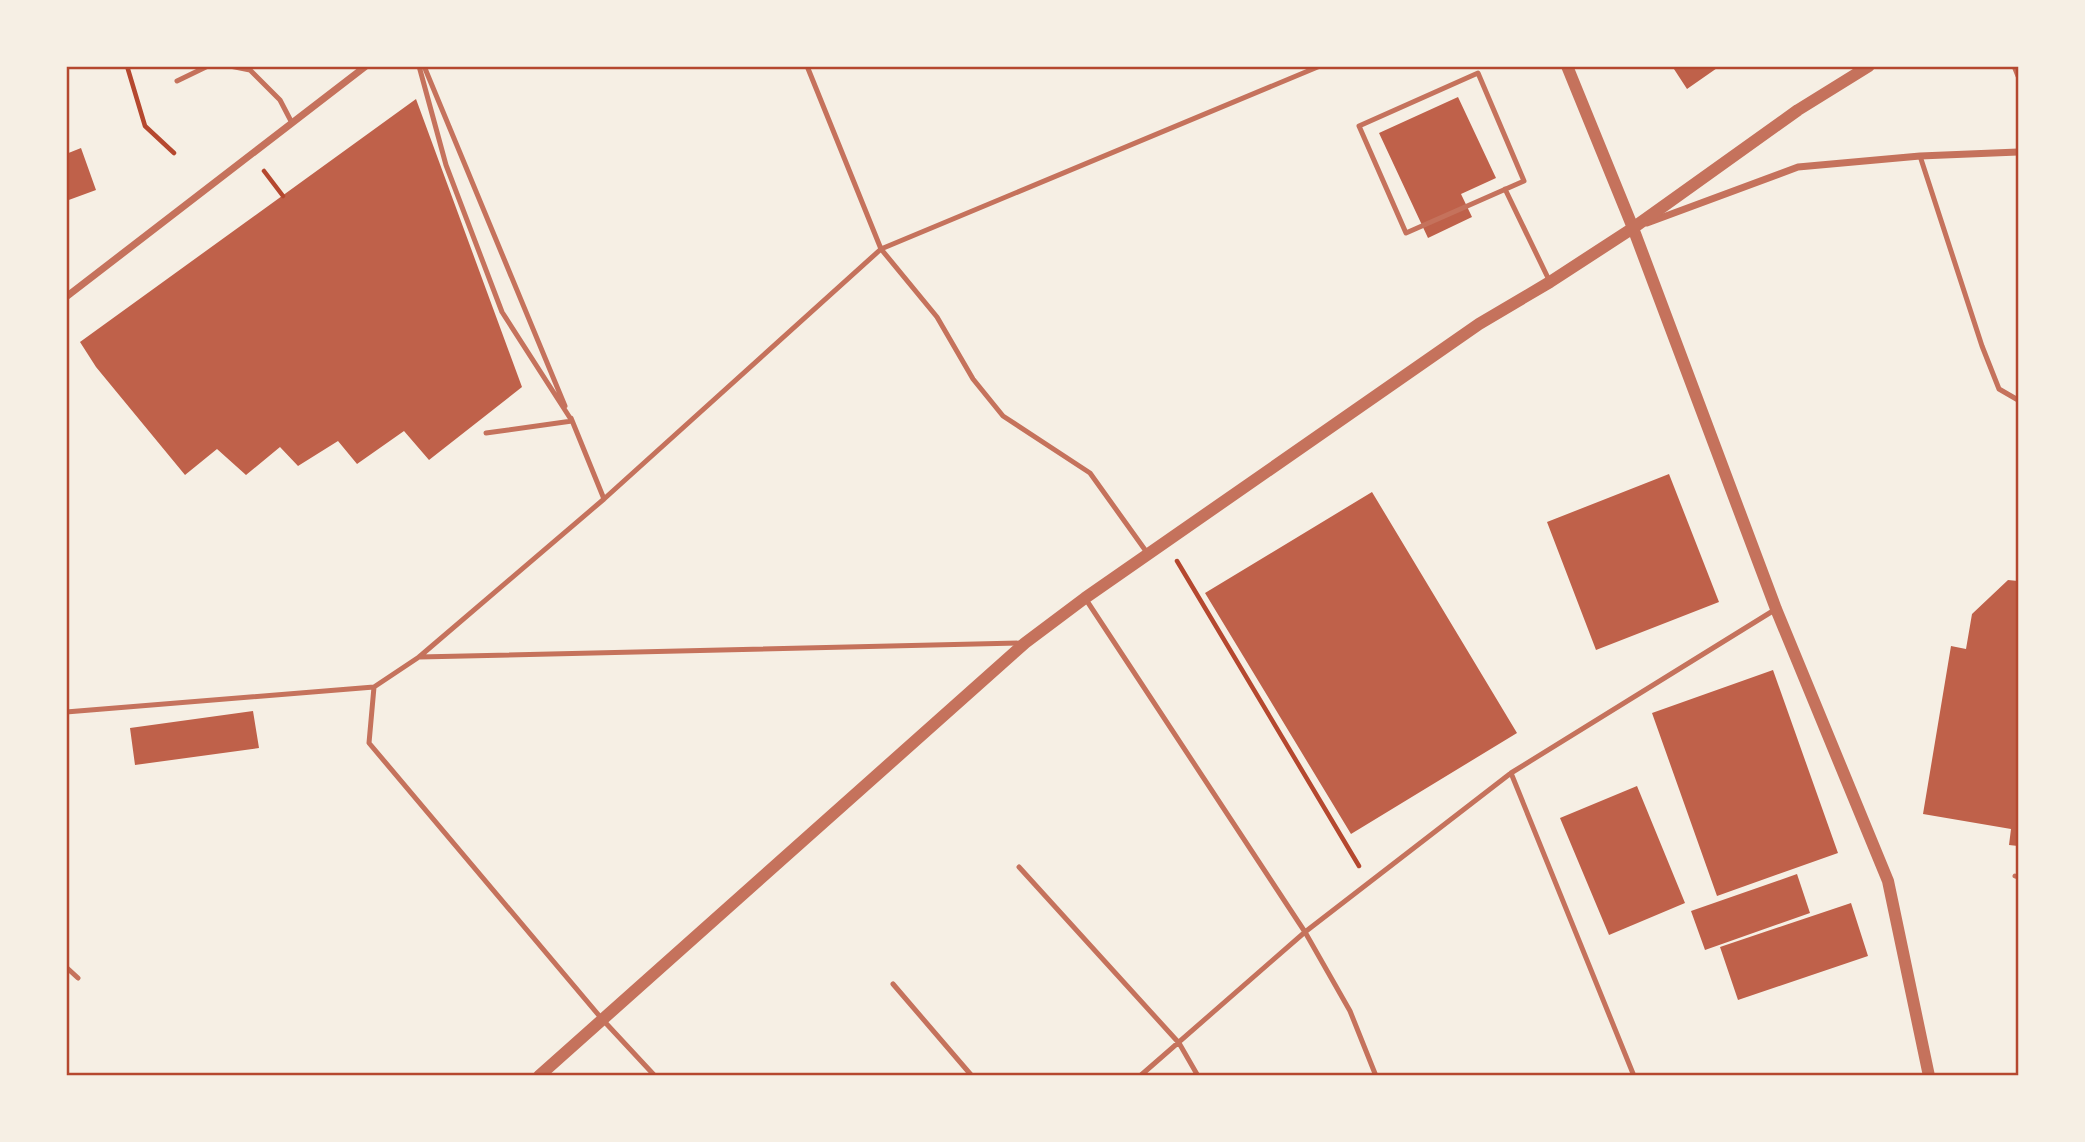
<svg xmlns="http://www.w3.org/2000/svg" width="2085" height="1142" viewBox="0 0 2085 1142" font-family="'IBM Plex Sans',sans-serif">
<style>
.building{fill:#bf614a}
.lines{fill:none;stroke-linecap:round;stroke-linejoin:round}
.path{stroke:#b5482f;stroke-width:4.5}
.service{stroke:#c5725c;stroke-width:5}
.minor{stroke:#c5725c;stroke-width:7}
.tertiary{stroke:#c5725c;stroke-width:12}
.neatline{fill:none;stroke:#b5482f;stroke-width:2.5}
</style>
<rect width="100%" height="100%" fill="#f6efe4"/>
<!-- building -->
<path class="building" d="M1672,66H1720L1687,89Z
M1458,97L1496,178L1461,194L1472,217L1428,238L1379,133Z
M416,99L522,387L429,460L404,431L357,464L338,441L298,466L280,447L246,475L217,449L185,475L96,367L80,342Z
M81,148L96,190L66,201V154Z
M1669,474L1719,602L1596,650L1547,522Z
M1372,492L1517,733L1351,834L1205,593Z
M2008,580L2018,581V846L2009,845L2011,829L1923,814L1951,646L1966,649L1972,614Z
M1773,670L1838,853L1717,896L1652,713Z
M253,711L259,748L135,765L130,728Z
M1637,786L1685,903L1609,935L1560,818Z
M1797,874L1810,913L1705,950L1691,911Z
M1851,903L1868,956L1738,1000L1720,947Z"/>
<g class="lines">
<!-- path -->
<path class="path" d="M127,66L145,126L174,153
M264,171L283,196
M1177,561L1359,866"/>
<!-- service -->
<path class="service" d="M230,66L250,70L280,100L292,123
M419,66L446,165L502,312L572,421L486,433
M424,66L565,406
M807,66L881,249L937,317L973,379L1003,416L1090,473L1148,554
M2014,66L2018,76
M1478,73L1524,181L1406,233L1359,126Z
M177,81L208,66
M1920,156L1982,346L1999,389L2018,400
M1505,189L1550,282
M571,418L604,499
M1085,598L1305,932L1350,1011L1376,1076
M419,657L604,499L881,249L1320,66
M374,687L369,743L602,1019L655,1076
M66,712L374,687L419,657L1022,643
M1511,773L1634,1076
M1019,867L1179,1043L1198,1076
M2015,876L2018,877
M66,967L78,978
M893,984L972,1076
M1140,1076L1305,932L1511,773L1776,609"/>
<!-- minor -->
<path class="minor" d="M1647,223L1798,167L1920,156L2018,152
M66,297L366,66"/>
<!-- tertiary -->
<path class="tertiary" d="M1567,66L1633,228L1776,609L1888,881L1929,1076
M539,1076L1025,643L1085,598L1479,324L1550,282L1633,228L1798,110L1869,66"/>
</g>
<!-- border -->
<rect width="2085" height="1142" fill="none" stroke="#f6efe4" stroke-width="136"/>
<rect x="68" y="68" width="1949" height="1006" class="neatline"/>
</svg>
